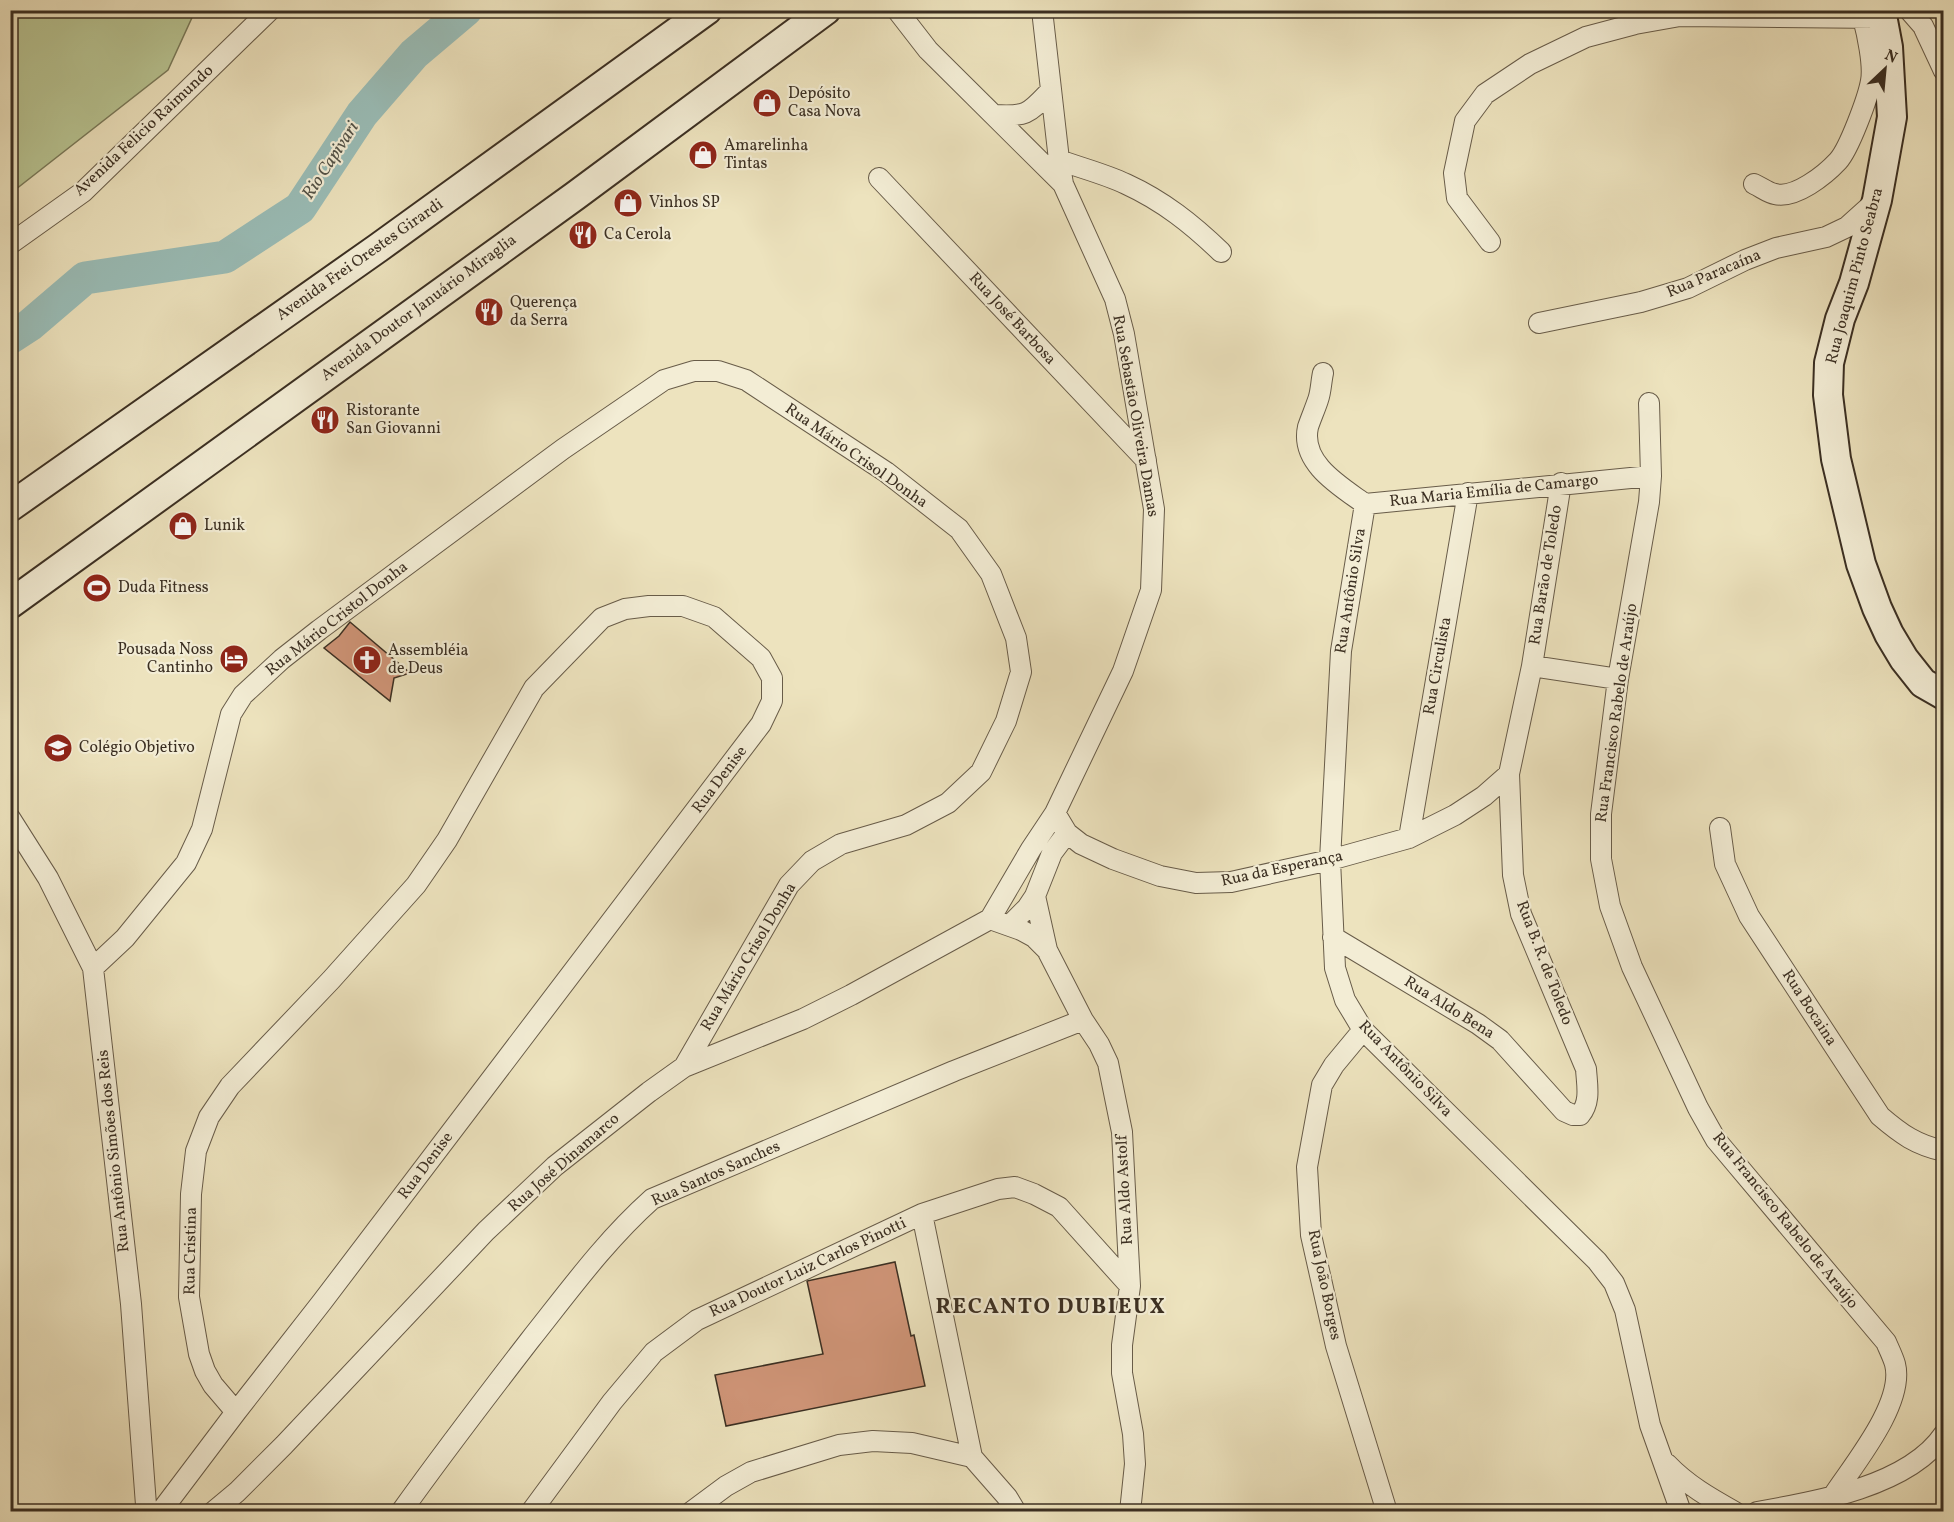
<svg xmlns="http://www.w3.org/2000/svg" width="1954" height="1522" viewBox="0 0 1954 1522" font-family="Vollkorn,serif">
<style>
.green{fill:#b8c492;stroke:#7a7a5a;stroke-width:1.5}
.lines{fill:none;stroke-linecap:round;stroke-linejoin:round}
.river{stroke:#9abdb7;stroke-width:33}
.building{fill:#d09578;stroke:#3b2f22;stroke-width:1.5}
.street-casing{stroke:#685c49;stroke-width:22}
.secondary-casing{stroke:#3b2f22;stroke-width:32}
.street{stroke:#f3edd5;stroke-width:20}
.secondary{stroke:#f3edd5;stroke-width:28}
.labels{text-anchor:middle;dominant-baseline:central;stroke-width:4.5;stroke-linejoin:round;paint-order:stroke}
.poi-label{font-size:16px;fill:#3b2f22;stroke:#f3edd5;text-anchor:start}
.street-label{font-size:16px;fill:#3b2f22;stroke:#f3edd5}
.water-label{font-size:18px;font-style:italic;fill:#535247;stroke:#f3edd5}
.district-label{font-size:22px;font-weight:bold;letter-spacing:1.5px;fill:#3b2f22;stroke:#f3edd5}
</style>
<rect width="100%" height="100%" fill="#ede3be"/>
<filter id="stains"><feTurbulence type="fractalNoise" baseFrequency=".00333" numOctaves="4"/><feColorMatrix values="0 0 0 0 .2 0 0 0 0 .09 0 0 0 0 .02 0 0 0 .5 -.17"/></filter>
<radialGradient id="worn" r=".72"><stop offset=".6" stop-color="#630" stop-opacity="0"/><stop offset="1" stop-color="#630" stop-opacity=".3"/></radialGradient>
<!-- green -->
<path class="green" d="M11,10H195V11L168,70L11,193Z"/>
<g class="lines">
<!-- river -->
<path class="river" d="M10,338L30,325L85,278L225,257L300,208L362,114L414,54L466,10"/>
</g>
<!-- building -->
<path class="building" d="M350,622L410,673L394,678L390,701L324,648L339,636Z
M895,1262L911,1336L914,1335L925,1386L726,1426L715,1375L823,1354L807,1281Z"/>
<g class="lines">
<!-- street casing -->
<g class="street-casing">
<path id="street" d="M897,10L928,50L1063,184
M1909,10L1923,26L1944,71
M995,115C1028,117 1029,113 1051,90
M1059,160C1081,168 1105,174 1126,184C1163,201 1192,224 1221,252
M879,178L1146,460
M1754,184C1761,187 1768,193 1775,194C1795,199 1825,175 1838,161C1849,149 1868,98 1871,81C1874,65 1867,33 1863,18
M1490,242L1457,198L1454,173L1465,121L1485,94L1530,64L1586,37L1635,24L1680,16L1883,18
M10,244L83,192L270,10
M1539,323L1641,302L1688,288L1745,260L1776,248L1826,237L1847,227L1877,200
M1323,373C1321,382 1321,392 1318,400C1315,409 1311,418 1308,427C1300,463 1340,486 1365,504L1651,476
M1649,403L1651,476L1649,502L1618,679L1601,814V859L1610,906L1632,967L1698,1108L1716,1140L1886,1342C1889,1349 1893,1357 1895,1364C1905,1403 1854,1464 1833,1496
M1365,504L1341,651L1330,860L1335,968L1345,1000L1363,1030L1597,1261L1614,1283L1625,1310L1650,1425L1681,1512
M1532,666L1618,679
M1055,813L1067,833L1081,844L1113,859L1160,876L1196,883L1231,882L1330,860L1409,838L1455,815L1484,796L1509,774
M10,818L48,878L93,968L131,1304L146,1505
M1720,828L1725,864L1749,916L1880,1116C1901,1134 1916,1145 1944,1151
M1409,838L1468,493
M1035,896L1047,950
M990,919L1031,849L1055,813L1123,671L1151,590L1154,509L1124,334L1115,299L1063,184L1059,160L1042,10
M990,919L1021,930L1034,937L1047,950L1083,1020L1099,1044L1108,1063L1122,1132L1130,1286L1122,1345V1373L1133,1434L1135,1464L1130,1512
M1010,925L1027,908L1035,896L1052,853L1067,833
M1333,937L1478,1024L1500,1040L1564,1111L1573,1115H1580C1591,1102 1587,1085 1586,1069L1521,914L1513,875L1509,774L1532,666L1561,483
M93,968L125,938L186,863L202,829L231,714L243,695L282,659L319,630L563,449L664,380L694,371H718L746,380L886,472L959,529L991,574L1016,638L1021,672L1006,721L981,772L948,803L906,825L841,844L812,861L789,885L684,1067
M1363,1030L1334,1065L1322,1085L1307,1167L1311,1235L1336,1346L1387,1512
M922,1214L972,1457L1007,1497L1016,1512
M1667,1464C1687,1485 1710,1498 1735,1512
M162,1510L236,1412L322,1302L761,724L772,701V678L761,658L714,617L683,606H649L625,609L602,618L534,688L447,840L416,885L331,980L230,1086L209,1117L196,1151L191,1194L189,1297L199,1354L205,1371L213,1385L236,1412
M213,1512L237,1492L284,1445L486,1231L555,1166L649,1092L684,1067L803,1019L851,995L990,919
M401,1512C443,1453 486,1397 530,1340C569,1291 605,1241 652,1199L954,1071L1083,1020
M531,1512L612,1402L654,1352L697,1320L922,1214L998,1189L1015,1187L1034,1194L1059,1207L1130,1286
M691,1512L726,1486L751,1472L839,1445L873,1441L912,1443L972,1457
M1757,1512C1816,1502 1909,1486 1944,1434"/>
</g>
<!-- secondary casing -->
<g class="secondary-casing">
<path id="secondary" d="M1881,10L1888,47L1892,117L1877,200L1854,283L1840,319L1829,363L1828,395L1836,459L1861,564L1877,608L1889,634L1904,659L1923,683L1944,695
M10,507L378,248L707,10
M10,604L575,196L826,10"/>
</g>
<!-- street -->
<use href="#street" class="street"/>
<!-- secondary -->
<use href="#secondary" class="secondary"/>
</g>
<!-- icons -->
<defs>
<g id="shop-disc" transform="scale(1.5)"><circle r="9.5" fill="#8f2418" stroke="#f3edd5"/><path d="M-5-2.5h2.3a2.7 3.5 0 0 1 5.4 0H5L5.5 6h-11ZM-1.5-2.5h3a1.5 2.3 0 0 0-3 0Z" fill="#fff"/></g>
<g id="restaurant-disc" transform="scale(1.5)"><circle r="9.5" fill="#8f2418" stroke="#f3edd5"/><path d="M-5-6h1v4h1v-4h1v4h1v-4h1v5L-1.5 .5V6h-2V.5L-5-1ZM5-6V6H3V1.5H1.5Q1.5-4 5-6Z" fill="#fff"/></g>
<g id="stadium-disc" transform="scale(1.5)"><circle r="9.5" fill="#8f2418" stroke="#f3edd5"/><path d="M0-5a6.5 5 0 1 0 0 10a6.5 5 0 1 0 0-10ZM-3.5-1.8h7v3.6h-7Z" fill="#fff"/></g>
<g id="hotel-disc" transform="scale(1.5)"><circle r="9.5" fill="#8f2418" stroke="#f3edd5"/><path d="M-6-4.5h1.5V1H6V5H4.5V3h-9V5H-6ZM-4 0a1.8 1.8 0 1 1 3.6 0ZM.5 0V-2.5h3Q6-2.5 6 0Z" fill="#fff"/></g>
<g id="church-disc" transform="scale(1.5)"><circle r="9.5" fill="#8f2418" stroke="#f3edd5"/><path d="M-1.2-6h2.4v3.5h3.3v2.4h-3.3V6h-2.4V-.1h-3.3v-2.4h3.3Z" fill="#fff"/></g>
<g id="school-disc" transform="scale(1.5)"><circle r="9.5" fill="#8f2418" stroke="#f3edd5"/><path d="M0-5L7-2L0 1L-7-2ZM-4 1L0 2.5L4 1V4Q0 6-4 4Z" fill="#fff"/></g>
</defs>
<g fill-rule="evenodd">
<use href="#shop-disc" x="767" y="103"/>
<use href="#shop-disc" x="703" y="155"/>
<use href="#shop-disc" x="628" y="203"/>
<use href="#restaurant-disc" x="583" y="235"/>
<use href="#restaurant-disc" x="489" y="312"/>
<use href="#restaurant-disc" x="325" y="420"/>
<use href="#shop-disc" x="183" y="526"/>
<use href="#stadium-disc" x="97" y="588"/>
<use href="#hotel-disc" x="234" y="659"/>
<use href="#church-disc" x="367" y="660"/>
<use href="#school-disc" x="58" y="748"/>
</g>
<g class="labels">
<!-- poi labels -->
<g class="poi-label">
<text x="788" y="94">Depósito<tspan x="788" dy="18">Casa Nova</tspan></text>
<text x="724" y="146">Amarelinha<tspan x="724" dy="18">Tintas</tspan></text>
<text x="649" y="203">Vinhos SP</text>
<text x="604" y="235">Ca Cerola</text>
<text x="510" y="303">Querença<tspan x="510" dy="18">da Serra</tspan></text>
<text x="346" y="411">Ristorante<tspan x="346" dy="18">San Giovanni</tspan></text>
<text x="204" y="526">Lunik</text>
<text x="118" y="588">Duda Fitness</text>
<text x="213" y="650" text-anchor="end">Pousada Noss<tspan x="213" dy="18">Cantinho</tspan></text>
<text x="388" y="651">Assembléia<tspan x="388" dy="18">de Deus</tspan></text>
<text x="79" y="748">Colégio Objetivo</text>
</g>
<!-- street labels -->
<g class="street-label">
<text transform="translate(144 131) rotate(-43)">Avenida Felicio Raimundo</text>
<text transform="translate(360 260) rotate(-35)">Avenida Frei Orestes Girardi</text>
<text transform="translate(1714 274) rotate(-23)">Rua Paracaína</text>
<text transform="translate(1855 276) rotate(-75)">Rua Joaquim Pinto Seabra</text>
<text transform="translate(419 308) rotate(-36)">Avenida Doutor Januário Miraglia</text>
<text transform="translate(1012 319) rotate(47)">Rua José Barbosa</text>
<text transform="translate(1135 416) rotate(80)">Rua Sebastão Oliveira Damas</text>
<text transform="translate(856 456) rotate(35)">Rua Mário Crisol Donha</text>
<text transform="translate(1494 491) rotate(-6)">Rua Maria Emília de Camargo</text>
<text transform="translate(1546 575) rotate(-81)">Rua Barão de Toledo</text>
<text transform="translate(1351 591) rotate(-81)">Rua Antônio Silva</text>
<text transform="translate(337 619) rotate(-38)">Rua Mário Cristol Donha</text>
<text transform="translate(1438 666) rotate(-80)">Rua Circulista</text>
<text transform="translate(1617 713) rotate(-82)">Rua Francisco Rabelo de Araújo</text>
<text transform="translate(720 780) rotate(-53)">Rua Denise</text>
<text transform="translate(1282 869) rotate(-12)">Rua da Esperança</text>
<text transform="translate(749 957) rotate(-59)">Rua Mário Crisol Donha</text>
<text transform="translate(1544 963) rotate(69)">Rua B. R. de Toledo</text>
<text transform="translate(1449 1008) rotate(32)">Rua Aldo Bena</text>
<text transform="translate(1809 1008) rotate(57)">Rua Bocaina</text>
<text transform="translate(1405 1069) rotate(46)">Rua Antônio Silva</text>
<text transform="translate(114 1151) rotate(-96)">Rua Antônio Simões dos Reis</text>
<text transform="translate(564 1163) rotate(-41)">Rua José Dinamarco</text>
<text transform="translate(426 1166) rotate(-53)">Rua Denise</text>
<text transform="translate(716 1174) rotate(-24)">Rua Santos Sanches</text>
<text transform="translate(1125 1190) rotate(-93)">Rua Aldo Astolf</text>
<text transform="translate(1785 1221) rotate(51)">Rua Francisco Rabelo de Araújo</text>
<text transform="translate(191 1251) rotate(-89)">Rua Cristina</text>
<text transform="translate(808 1268) rotate(-25)">Rua Doutor Luiz Carlos Pinotti</text>
<text transform="translate(1324 1285) rotate(78)">Rua João Borges</text>
</g>
<!-- water labels -->
<g class="water-label">
<text transform="translate(331 161) rotate(-57)">Rio Capivari</text>
</g>
<!-- district labels -->
<g class="district-label">
<text x="1051" y="1307">RECANTO DUBIEUX</text>
</g>
</g>
<!-- margin -->
<rect width="1954" height="1522" fill="none" stroke="#ede3be" stroke-width="36"/>
<rect x="12" y="12" width="1930" height="1498" fill="none" stroke="#3b2f22" stroke-width="3"/>
<rect x="18" y="18" width="1918" height="1486" fill="none" stroke="#3b2f22" stroke-width="1.5"/>
<!-- north arrow -->
<g transform="translate(1885 69) rotate(26)" stroke="#f3edd5" stroke-width="4.5" paint-order="stroke">
<path d="M0-4.5L10 22L0 15L-10 22Z" fill="#3b2f22"/>
<text y="-9" font-size="16" font-weight="bold" text-anchor="middle" fill="#3b2f22">N</text>
</g>
<rect width="100%" height="100%" filter="url(#stains)"/>
<rect width="100%" height="100%" fill="url(#worn)"/>
</svg>
